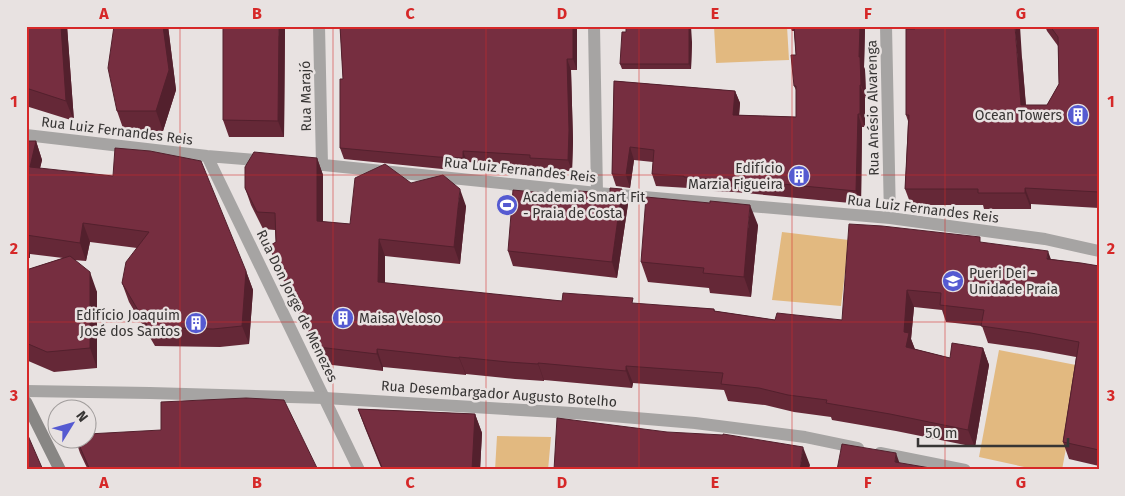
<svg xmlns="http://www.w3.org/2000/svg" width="1125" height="496" viewBox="0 0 1125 496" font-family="'Fira Sans',sans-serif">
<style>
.green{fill:#e2b980}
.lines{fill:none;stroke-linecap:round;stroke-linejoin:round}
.minor{stroke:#a6a4a3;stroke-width:12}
.tertiary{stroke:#a6a4a3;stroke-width:12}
.secondary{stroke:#888684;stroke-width:12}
.wall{fill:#652837}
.shaded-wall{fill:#53202d}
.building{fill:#762e40;stroke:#53202d}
.grid{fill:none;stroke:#d62828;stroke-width:1;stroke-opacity:0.55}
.labels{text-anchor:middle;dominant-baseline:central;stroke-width:5;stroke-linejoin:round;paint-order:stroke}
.street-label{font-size:14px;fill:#373534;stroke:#e8e2e1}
.poi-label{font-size:14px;fill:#373534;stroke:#e8e2e1;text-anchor:end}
.neatline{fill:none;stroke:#d62828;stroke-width:2}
.grid-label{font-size:16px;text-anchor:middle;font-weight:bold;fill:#d62828}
</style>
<rect width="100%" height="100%" fill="#e8e2e1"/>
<!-- green -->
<path class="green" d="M714,26H787L789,60L716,63Z
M782,232L849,240L841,306L772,300Z
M999,350L1081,366L1062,470H1038L979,457Z
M497,436L551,437L548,470H495Z"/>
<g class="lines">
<!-- minor -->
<path class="minor" d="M319,26L322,165
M594,26L597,193
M886,26L890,218
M26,135L207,156L267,161
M207,156L359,470
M304,163L597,193L890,218L1045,239L1099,251"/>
<!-- tertiary -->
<path class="tertiary" d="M26,391L150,393L325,398L588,414L695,423L805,437L858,448
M880,453L965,470"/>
<!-- secondary -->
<path class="secondary" d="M26,402L60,470"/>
</g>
<!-- wall -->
<path class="wall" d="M26,26H67L74,121L29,107L26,101Z
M114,26H168L176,90L163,131H124L117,111Z
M285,26L284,137H229L223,120Z
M340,26H577V70H571L573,141L572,171L534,170L533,166L467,162V169H442L344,159L340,148L343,79Z
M790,26H866V27H865L864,67L865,70L866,98H865V127H862L861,204L734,192L713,191L688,189V188L656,186L652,174L653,162L634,160L630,188L616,186L612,174L614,81L735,91L740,103L739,115L796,117V90L794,86L796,55L794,31H792Z
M1045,26H1099V208L1031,204V209H984L983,205H911L905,189L908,121L906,115L1022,58L1026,105H1047L1059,84L1058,46L1047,31Z
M692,42L691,69H622L620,64Z
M26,141H36L42,160L40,168L246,271L253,290L249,344L220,347L155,346L129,302L122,283L137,248L90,242L86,261L74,260L97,292V368L54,372L26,360V270L63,258L30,254V258H26Z
M317,158L323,175V222L350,224L411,183L466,206L460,264L385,256V283L562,301L635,304L714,309L715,311L775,320H842L982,243L1051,259L1099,266V466L1069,459L1063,442L1076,357L1038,350L988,343L982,326L946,322L942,310L914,307L911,339L915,349L950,358L983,348L989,365L975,447L896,431L832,420L831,417L794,412L765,405L728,401L724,390L633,383L632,388L544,380V381L515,379L466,374V375L383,367V371L324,364L275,263L269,246L276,242L275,230L263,229L251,205L245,188Z
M628,204L617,278L513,266L508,251Z
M758,225L751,297L710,293L709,288L648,282L641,262Z
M358,409L475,414L482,433L480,470H382L365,428Z
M75,438H88L318,470H88L80,453Z"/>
<!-- shaded-wall -->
<path class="shaded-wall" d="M61,26H67L74,121L66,101Z
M163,26H168L176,90L163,131L156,111Z
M279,26H285L284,137L278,121Z
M573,26H577V70L573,59Z
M689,26H691L692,42L691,69L689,64Z
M860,26H864L865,27L864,67L865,70L866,98L861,85L859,57Z
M1015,26H1020L1022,58L1027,121L1021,105Z
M567,59L571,70L573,141L572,171L568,160Z
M860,85L865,98V127L860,114Z
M735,91L740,103L738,128L733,115Z
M858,114L862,127L861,204L856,191Z
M36,141L42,160L36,185L30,167Z
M630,147L634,160L630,188L626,175Z
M463,151L467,162V169L463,158Z
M317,158L323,175V238L317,221Z
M1025,188L1031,204V209L1025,193Z
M460,189L466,206L460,264L454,247Z
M622,189L628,204L617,278L612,262Z
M750,205L758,225L751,297L744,277Z
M83,223L90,242L86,261L80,243Z
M379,239L385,256V299L378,282Z
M26,242L30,254V258L26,249Z
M1048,251L1054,268L1047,259Z
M246,271L253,290L249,344L242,326Z
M90,272L97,292V368L90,348Z
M907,290L914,307L911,339L915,350L906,347L904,332Z
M983,348L989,365L975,447L968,430Z
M377,349L383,367V371L377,354Z
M459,357L466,374V375L459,358Z
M538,363L544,380V381L538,364Z
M626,366L633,383L632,388L626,371Z
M475,414L482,433L480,470H472Z
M803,447L810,465L809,470H800Z
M896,453L902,470L895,462Z"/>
<!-- building -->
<path class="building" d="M26,26H61L66,101L26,88Z
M114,26H163L169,70L156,111H117L108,68Z
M223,26H279L278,121L223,120Z
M340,26H573V59H567L569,130L568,160L530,158V155L463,151V158L438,157L340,148V79H343Z
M626,26H689V64H620L622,32H626Z
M794,26H860L859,57H860L861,85H860V114H858L856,191L729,179H709L684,177V176L652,174L654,150L630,147L626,175L612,174L614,81L735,91L733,115L796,117V86H794L791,55H796Z
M915,26H1015L1021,105H1047L1059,84L1058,37L1050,26H1099V192L1025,188V193H978V189H905L909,115H906V29H915Z
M26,141H36L30,167L113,176L115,148L150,151L201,161L246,271L242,326L213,329L148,327L122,283L126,262L149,232L83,223L80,243L26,235Z
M254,152L317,158V221L350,224L355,178L385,164L411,183L443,175L460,189L454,247L379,239L378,282L562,301L563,293L633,298L632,303L714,309V311L775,320L777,313L842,320L849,224L882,226L980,237V242L1048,251L1047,259L1081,263L1099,266V450L1063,442L1079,342L1031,333L981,326L984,310L940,305L941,293L907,290L904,332L909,333L906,347L950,358L952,343L983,348L968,430L890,414L826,403L827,400L788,395L759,388L721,384L723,373L626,366V371L538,363V364L508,362L459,357V358L377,349V354L318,347L269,246L276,242L275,213L257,212L245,188V167Z
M610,188L622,189L612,262L508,251L513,190L564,195L578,191L610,193Z
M646,197L710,203V201L750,205L744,277L703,273L704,268L641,262Z
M70,256L90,272V348L47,352L26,343V270Z
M246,398L284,400L318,470H90L76,438H88V434L161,430V402Z
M358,409L475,414L472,470H383Z
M557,418L667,432L723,435V434L803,447L800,470H554Z
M26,431L43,470H26Z
M842,444L896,453L895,462L942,470H837Z"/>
<!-- grid -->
<path class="grid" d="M180,26V470M333,26V470M486,26V470M639,26V470M792,26V470M945,26V470M26,175H1099M26,322H1099"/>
<!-- icons -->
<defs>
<g id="building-disc" transform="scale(1.125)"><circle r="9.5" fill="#555ad1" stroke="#e8e2e1"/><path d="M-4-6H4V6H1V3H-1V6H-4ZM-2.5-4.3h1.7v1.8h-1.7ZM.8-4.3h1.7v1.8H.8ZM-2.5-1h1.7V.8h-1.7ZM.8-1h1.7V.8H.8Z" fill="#fff"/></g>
<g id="stadium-disc" transform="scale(1.125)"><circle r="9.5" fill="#555ad1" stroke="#e8e2e1"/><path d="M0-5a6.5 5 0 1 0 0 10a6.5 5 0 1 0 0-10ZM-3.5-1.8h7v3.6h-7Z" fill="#fff"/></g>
<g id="school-disc" transform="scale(1.125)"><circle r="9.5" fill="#555ad1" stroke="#e8e2e1"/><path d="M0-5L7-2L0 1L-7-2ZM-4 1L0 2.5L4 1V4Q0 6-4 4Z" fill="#fff"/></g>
</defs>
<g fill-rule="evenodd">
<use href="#building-disc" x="1078" y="115"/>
<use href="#building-disc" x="799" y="176"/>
<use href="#stadium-disc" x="507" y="205"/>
<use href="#school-disc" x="953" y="281"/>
<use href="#building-disc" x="343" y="318"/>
<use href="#building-disc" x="196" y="323"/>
</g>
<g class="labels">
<!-- street labels -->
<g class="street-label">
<text transform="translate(306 96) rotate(-91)">Rua Marajó</text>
<text transform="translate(873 108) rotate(-91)">Rua Anésio Alvarenga</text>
<text transform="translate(117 131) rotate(7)">Rua Luiz Fernandes Reis</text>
<text transform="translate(520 170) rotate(6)">Rua Luiz Fernandes Reis</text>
<text transform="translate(923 209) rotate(7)">Rua Luiz Fernandes Reis</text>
<text transform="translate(297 306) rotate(64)">Rua Don Jorge de Menezes</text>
<text transform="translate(499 394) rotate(4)">Rua Desembargador Augusto Botelho</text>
</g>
<!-- poi labels -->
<g class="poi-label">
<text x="1062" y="115">Ocean Towers</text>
<text x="783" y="168">Edifício<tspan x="783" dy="16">Marzia Figueira</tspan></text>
<text x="523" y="197" text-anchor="start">Academia Smart Fit<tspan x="523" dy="16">- Praia de Costa</tspan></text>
<text x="969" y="273" text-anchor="start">Pueri Dei -<tspan x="969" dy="16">Unidade Praia</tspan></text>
<text x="180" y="315">Edifício Joaquim<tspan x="180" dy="16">José dos Santos</tspan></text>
<text x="359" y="318" text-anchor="start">Maisa Veloso</text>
</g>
</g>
<!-- border -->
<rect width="1125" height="496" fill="none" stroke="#e8e2e1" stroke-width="55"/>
<!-- north arrow -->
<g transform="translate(72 424) rotate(53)"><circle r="24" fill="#e8e2e1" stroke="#a19d9c"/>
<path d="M0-4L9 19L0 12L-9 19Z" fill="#555ad1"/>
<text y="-8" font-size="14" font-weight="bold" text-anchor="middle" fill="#373534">N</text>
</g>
<!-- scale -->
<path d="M918 438v8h150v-8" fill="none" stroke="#373534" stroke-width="2.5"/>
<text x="925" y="438" font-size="15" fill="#373534" stroke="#e8e2e1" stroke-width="4" paint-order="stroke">50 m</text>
<rect x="28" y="28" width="1070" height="440" class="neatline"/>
<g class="grid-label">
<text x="104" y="19">A</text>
<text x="257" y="19">B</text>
<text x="410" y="19">C</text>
<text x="562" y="19">D</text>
<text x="715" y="19">E</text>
<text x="868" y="19">F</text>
<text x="1021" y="19">G</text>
<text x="14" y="107">1</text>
<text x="1111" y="107">1</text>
<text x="14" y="254">2</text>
<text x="1111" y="254">2</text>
<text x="14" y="401">3</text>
<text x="1111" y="401">3</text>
<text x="104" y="488">A</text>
<text x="257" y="488">B</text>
<text x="410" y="488">C</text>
<text x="562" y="488">D</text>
<text x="715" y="488">E</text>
<text x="868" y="488">F</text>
<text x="1021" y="488">G</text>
</g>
</svg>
